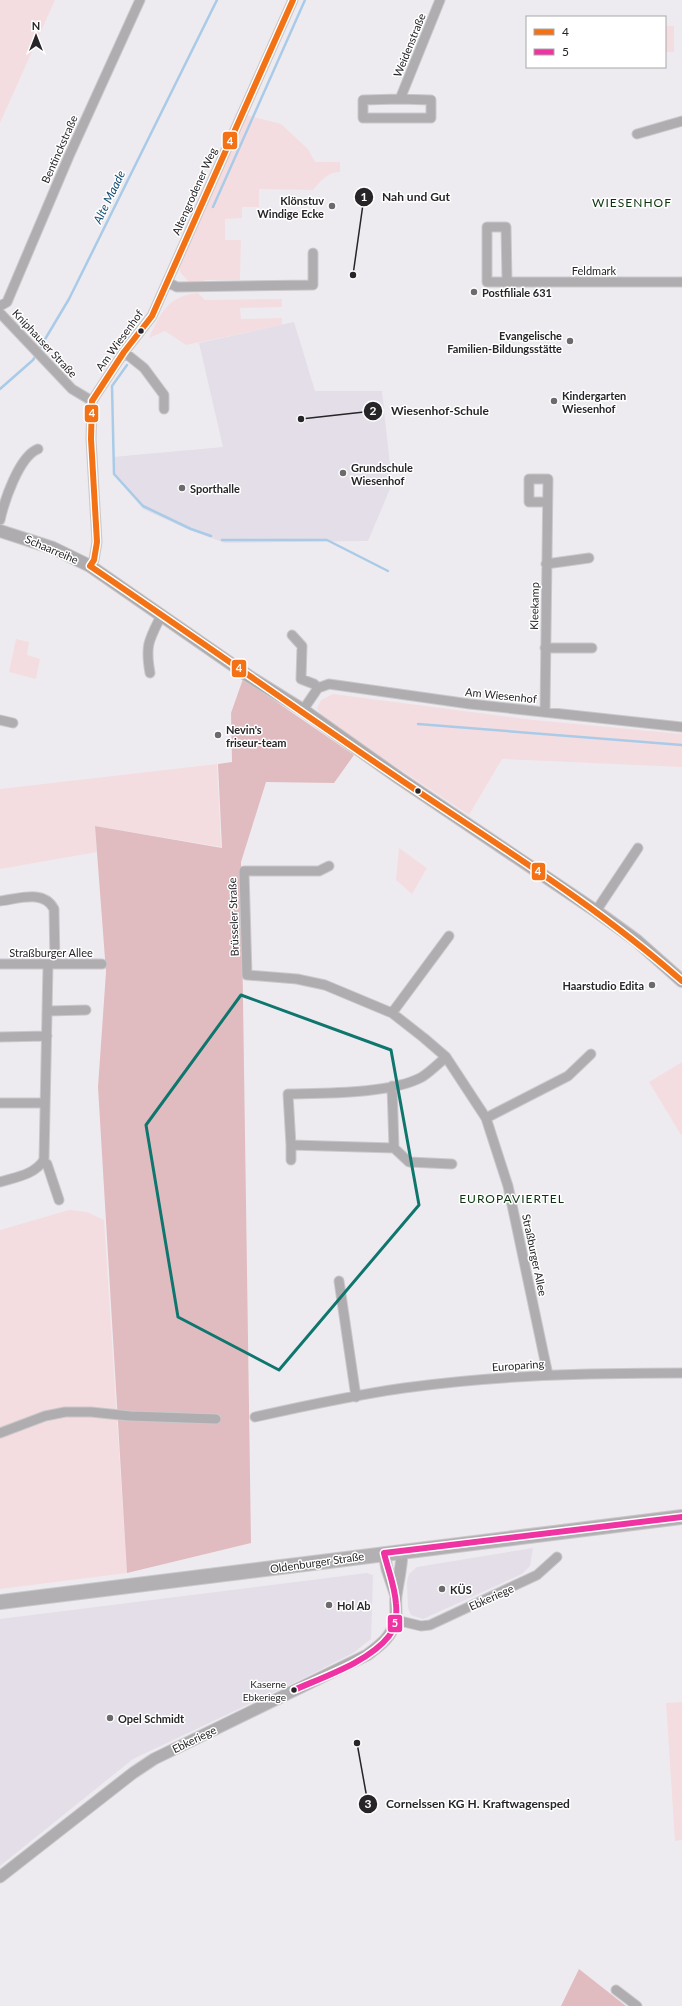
<svg xmlns="http://www.w3.org/2000/svg" width="682" height="2006" viewBox="0 0 682 2006" font-family="Lato,sans-serif">
<style>
.built{fill:#e3dee8}
.green{fill:#f4dde0}
.forest{fill:#e0bcc0}
.lines{fill:none;stroke-linecap:round;stroke-linejoin:round}
.stream{stroke:#a9cbe8;stroke-width:2.5}
.minor-casing{stroke:#cac8cb;stroke-width:11}
.tertiary-casing{stroke:#cac8cb;stroke-width:13}
.secondary-casing{stroke:#cac8cb;stroke-width:14}
.primary-casing{stroke:#cac8cb;stroke-width:16}
.minor{stroke:#afadaf;stroke-width:9}
.tertiary{stroke:#afadaf;stroke-width:11}
.secondary{stroke:#aeacaf;stroke-width:12}
.primary{stroke:#b2b0b2;stroke-width:14}
.bus-1-casing{stroke:#fff;stroke-width:9}
.bus-2-casing{stroke:#fff;stroke-width:9}
.bus-1{stroke:#f47216;stroke-width:6}
.bus-2{stroke:#f033a3;stroke-width:6}
.marked{fill:none;stroke:#0f766e;stroke-width:3;stroke-linejoin:round}
.poi-dot{fill:#6d6a6e;stroke:#fff;stroke-width:1.5}
.bus-dot{fill:#272528;stroke:#fff;stroke-width:1.5}
.labels{text-anchor:middle;dominant-baseline:central;stroke-width:3;stroke-linejoin:round;paint-order:stroke}
.bus-label{font-size:10px;fill:#272528;stroke:#fff;text-anchor:end}
.street-label{font-size:11px;fill:#272528;stroke:#fff}
.poi-label{font-size:11px;font-weight:bold;fill:#272528;stroke:#fff;text-anchor:start}
.water-label{font-size:12px;font-style:italic;fill:#164e75;stroke:#fff}
.neighbourhood-label{font-size:12px;letter-spacing:1px;fill:#0b350d;stroke:#fff}
.leader{fill:none;stroke:#272528;stroke-width:1.5}
.callout-dot{fill:#272528;stroke:#fff;stroke-width:1.5}
.mark-label{font-size:12px;text-anchor:middle;font-weight:bold;fill:#fff}
.callout-label{font-size:12px;text-anchor:middle;font-weight:bold;fill:#272528;stroke:#fff;stroke-width:3;stroke-linejoin:round;paint-order:stroke}
.line-badge{stroke:#fff;stroke-width:1.5}
.badge-label{font-size:11px;text-anchor:middle;font-weight:bold;fill:#fff}
</style>
<rect width="100%" height="100%" fill="#eeebf0"/>
<!-- built -->
<path class="built" d="M294,322L315,391H382L392,484L368,541L225,543L187,529L143,509L113,474V457L223,447L199,343Z
M533,1548L530,1566L522,1574L423,1619L411,1615L408,1608L407,1582L409,1574L417,1567Z
M367,1573L373,1575L371,1639L353,1653L306,1677L133,1759L0,1866V1619Z"/>
<!-- green -->
<path class="green" d="M0,0H55L0,123Z
M665,26H674V52H665Z
M242,114L281,124L308,149L315,162H340V172C327,172 321,181 313,190L259,189V207H242V218L225,219V240H241L240,280H205L201,284L190,283L180,272L179,253Z
M198,293L205,300L282,299V307L240,308L241,319L282,318V325L186,345L165,331L149,338C161,312 168,296 198,293Z
M16,639L29,642L27,655L40,659L36,679L9,672Z
M333,694L534,720L682,734V767L502,759L469,815L322,718L317,708L321,700Z
M217,764L221,847L95,826L97,852L0,869V789Z
M399,848L427,868L412,894L396,880Z
M682,1062V1134L681,1135L649,1082Z
M69,1210L87,1212L104,1220L127,1573L0,1589V1230Z
M682,1702V1840L675,1841L666,1703Z"/>
<!-- forest -->
<path class="forest" d="M243,679L354,755L334,783L266,782L241,862L251,1543L127,1573L98,1087L106,972L95,826L222,848L218,764L232,762L231,713Z
M579,1969L626,2006H561Z"/>
<g class="lines">
<!-- stream -->
<path class="stream" d="M213,207L305,0
M38,351L69,299L217,0
M127,365L112,386L114,474L143,506L191,529L211,536
M0,389L33,360L36,355
M222,540H327L388,571
M418,724L682,745"/>
<!-- minor casing -->
<g class="minor-casing">
<path id="minor" d="M400,99L431,100V118H363V100Z
M400,99L440,0
M637,134L682,121
M507,281L506,227H487V282H682
M167,282L177,287L313,285V253
M0,306L7,302L69,156L140,0
M0,313L72,389L92,401
M124,352L144,368L164,395V409
M0,520C4,502 19,456 38,449
M546,564L589,558
M90,566L94,560L97,542L91,439L92,401L124,352L152,316L293,0
M292,635L302,646L301,679L314,684L318,688
M545,648H592
M150,673C145,645 149,640 161,616
M303,710L318,688L329,684L470,704L682,727
M545,711L548,479H529V502H547
M0,720L13,723
M329,866L319,871H244L247,975L297,979L325,985L392,1013L424,1038L446,1057L486,1118L508,1186L548,1375
M0,901C18,899 44,889 54,909L55,964
M596,911L638,848
M0,964H102
M48,1011L86,1010
M392,1013L449,936
M0,1037L47,1036
M392,1086L394,1148L291,1145L288,1094C323,1093 391,1094 422,1077C430,1072 438,1064 446,1057
M0,1103H45
M486,1118L568,1076L591,1054
M291,1145V1160
M394,1148L409,1162L452,1164
M43,1161L47,1164L59,1200
M0,1182C16,1177 34,1175 44,1160L48,964
M339,1281L356,1397
M255,1417C304,1406 354,1395 404,1388C496,1375 589,1373 682,1373
M0,1433L45,1416L65,1412H91L130,1416L216,1419
M396,1620L421,1626L430,1625L537,1575L557,1557
M616,1990L637,2006"/>
</g>
<!-- tertiary casing -->
<g class="tertiary-casing">
<path id="tertiary" d="M384,1553L387,1569L396,1596
M0,1877L133,1773L154,1759L367,1655C379,1646 392,1637 395,1621C397,1613 395,1604 396,1596C398,1581 402,1567 402,1551"/>
</g>
<!-- secondary casing -->
<g class="secondary-casing">
<path id="secondary" d="M0,531L53,548L90,566L250,677L303,710L399,778L596,911L636,940L682,981"/>
</g>
<!-- primary casing -->
<g class="primary-casing">
<path id="primary" d="M0,1602L682,1517"/>
</g>
<!-- minor -->
<use href="#minor" class="minor"/>
<!-- tertiary -->
<use href="#tertiary" class="tertiary"/>
<!-- secondary -->
<use href="#secondary" class="secondary"/>
<!-- primary -->
<use href="#primary" class="primary"/>
<!-- bus-1 casing -->
<g class="bus-1-casing">
<path id="bus-1" d="M90,566C195,637 299,711 404,782C499,846 596,905 682,981
M90,566L94,560L97,542L91,439L92,401L124,352L152,316L293,0"/>
</g>
<!-- bus-2 casing -->
<g class="bus-2-casing">
<path id="bus-2" d="M294,1690C323,1677 369,1662 389,1636C396,1627 397,1614 396,1604C395,1586 388,1570 384,1553L682,1517"/>
</g>
<!-- bus-1 -->
<use href="#bus-1" class="bus-1"/>
<!-- bus-2 -->
<use href="#bus-2" class="bus-2"/>
</g>
<!-- marked area -->
<path class="marked" d="M241,995L391,1050L419,1205L279,1370L178,1317L146,1125Z"/>
<!-- markers -->
<g class="poi-dot">
<circle cx="332" cy="206" r="4"/>
<circle cx="474" cy="292" r="4"/>
<circle cx="570" cy="341" r="4"/>
<circle cx="554" cy="401" r="4"/>
<circle cx="343" cy="473" r="4"/>
<circle cx="182" cy="488" r="4"/>
<circle cx="218" cy="735" r="4"/>
<circle cx="652" cy="985" r="4"/>
<circle cx="442" cy="1589" r="4"/>
<circle cx="329" cy="1605" r="4"/>
<circle cx="110" cy="1718" r="4"/>
</g>
<g class="bus-dot">
<circle cx="141" cy="331" r="3.5"/>
<circle cx="418" cy="791" r="3.5"/>
<circle cx="294" cy="1690" r="3.5"/>
</g>
<g class="labels">
<!-- bus labels -->
<g class="bus-label">
<text x="286" y="1684">Kaserne<tspan x="286" dy="13">Ebkeriege</tspan></text>
</g>
<!-- street labels -->
<g class="street-label">
<text transform="translate(409 45) rotate(-68)">Weidenstraße</text>
<text transform="translate(59 149) rotate(-66)">Bentinckstraße</text>
<text transform="translate(194 191) rotate(-66)">Altengrodener Weg</text>
<text x="594" y="270">Feldmark</text>
<text transform="translate(119 340) rotate(-54)">Am Wiesenhof</text>
<text transform="translate(45 343) rotate(47)">Kniphauser Straße</text>
<text transform="translate(52 549) rotate(23)">Schaarreihe</text>
<text transform="translate(534 606) rotate(-89)">Kleekamp</text>
<text transform="translate(501 695) rotate(6)">Am Wiesenhof</text>
<text transform="translate(233 917) rotate(-92)">Brüsseler Straße</text>
<text x="51" y="952">Straßburger Allee</text>
<text transform="translate(535 1255) rotate(78)">Straßburger Allee</text>
<text transform="translate(518 1365) rotate(-4)">Europaring</text>
<text transform="translate(317 1562) rotate(-8)">Oldenburger Straße</text>
<text transform="translate(491 1597) rotate(-24)">Ebkeriege</text>
<text transform="translate(194 1739) rotate(-26)">Ebkeriege</text>
</g>
<!-- poi labels -->
<g class="poi-label">
<text x="324" y="200" text-anchor="end">Klönstuv<tspan x="324" dy="13">Windige Ecke</tspan></text>
<text x="482" y="292">Postfiliale 631</text>
<text x="562" y="335" text-anchor="end">Evangelische<tspan x="562" dy="13">Familien-Bildungsstätte</tspan></text>
<text x="562" y="395">Kindergarten<tspan x="562" dy="13">Wiesenhof</tspan></text>
<text x="351" y="467">Grundschule<tspan x="351" dy="13">Wiesenhof</tspan></text>
<text x="190" y="488">Sporthalle</text>
<text x="226" y="729">Nevin's<tspan x="226" dy="13">friseur-team</tspan></text>
<text x="644" y="985" text-anchor="end">Haarstudio Edita</text>
<text x="450" y="1589">KÜS</text>
<text x="337" y="1605">Hol Ab</text>
<text x="118" y="1718">Opel Schmidt</text>
</g>
<!-- water labels -->
<g class="water-label">
<text transform="translate(109 197) rotate(-64)">Alte Maade</text>
</g>
<!-- neighbourhood labels -->
<g class="neighbourhood-label">
<text x="632" y="202">WIESENHOF</text>
<text x="512" y="1198">EUROPAVIERTEL</text>
</g>
</g>
<!-- callouts -->
<path class="leader" d="M353 275L364 197M301 419L373 411M357 1743L368 1804"/>
<g class="callout-dot">
<circle cx="353" cy="275" r="4"/>
<circle cx="301" cy="419" r="4"/>
<circle cx="357" cy="1743" r="4"/>
<circle cx="364" cy="197" r="10"/>
<circle cx="373" cy="411" r="10"/>
<circle cx="368" cy="1804" r="10"/>
</g>
<g class="mark-label">
<text x="364" y="201">1</text>
<text x="373" y="415">2</text>
<text x="368" y="1808">3</text>
</g>
<g class="callout-label">
<text x="416" y="201">Nah und Gut</text>
<text x="440" y="415">Wiesenhof-Schule</text>
<text x="478" y="1808">Cornelssen KG H. Kraftwagensped</text>
</g>
<g class="line-badge">
<rect x="222" y="131" width="16" height="19" rx="4" fill="#f47216"/>
<rect x="84" y="404" width="15" height="19" rx="4" fill="#f47216"/>
<rect x="231" y="659" width="16" height="19" rx="4" fill="#f47216"/>
<rect x="531" y="862" width="15" height="19" rx="4" fill="#f47216"/>
<rect x="387" y="1614" width="16" height="19" rx="4" fill="#f033a3"/>
</g>
<g class="badge-label">
<text x="230" y="145">4</text>
<text x="92" y="417">4</text>
<text x="239" y="672">4</text>
<text x="538" y="875">4</text>
<text x="395" y="1627">5</text>
</g>
<!-- legend -->
<rect x="526" y="16" width="140" height="52" fill="#ffffff" stroke="#a9a8a9"/>
<rect x="534" y="29" width="20" height="6" fill="#f47216" stroke="#a9a8a9"/>
<text x="562" y="36" font-size="12" fill="#272528">4</text>
<rect x="534" y="49" width="20" height="6" fill="#f033a3" stroke="#a9a8a9"/>
<text x="562" y="56" font-size="12" fill="#272528">5</text>
<!-- north arrow -->
<g transform="translate(36 36)" stroke="#ffffff" stroke-width="3" paint-order="stroke">
<path d="M0-3L7 15L0 10L-7 15Z" fill="#272528"/>
<text y="-6" font-size="11" font-weight="bold" text-anchor="middle" fill="#272528">N</text>
</g>
</svg>
